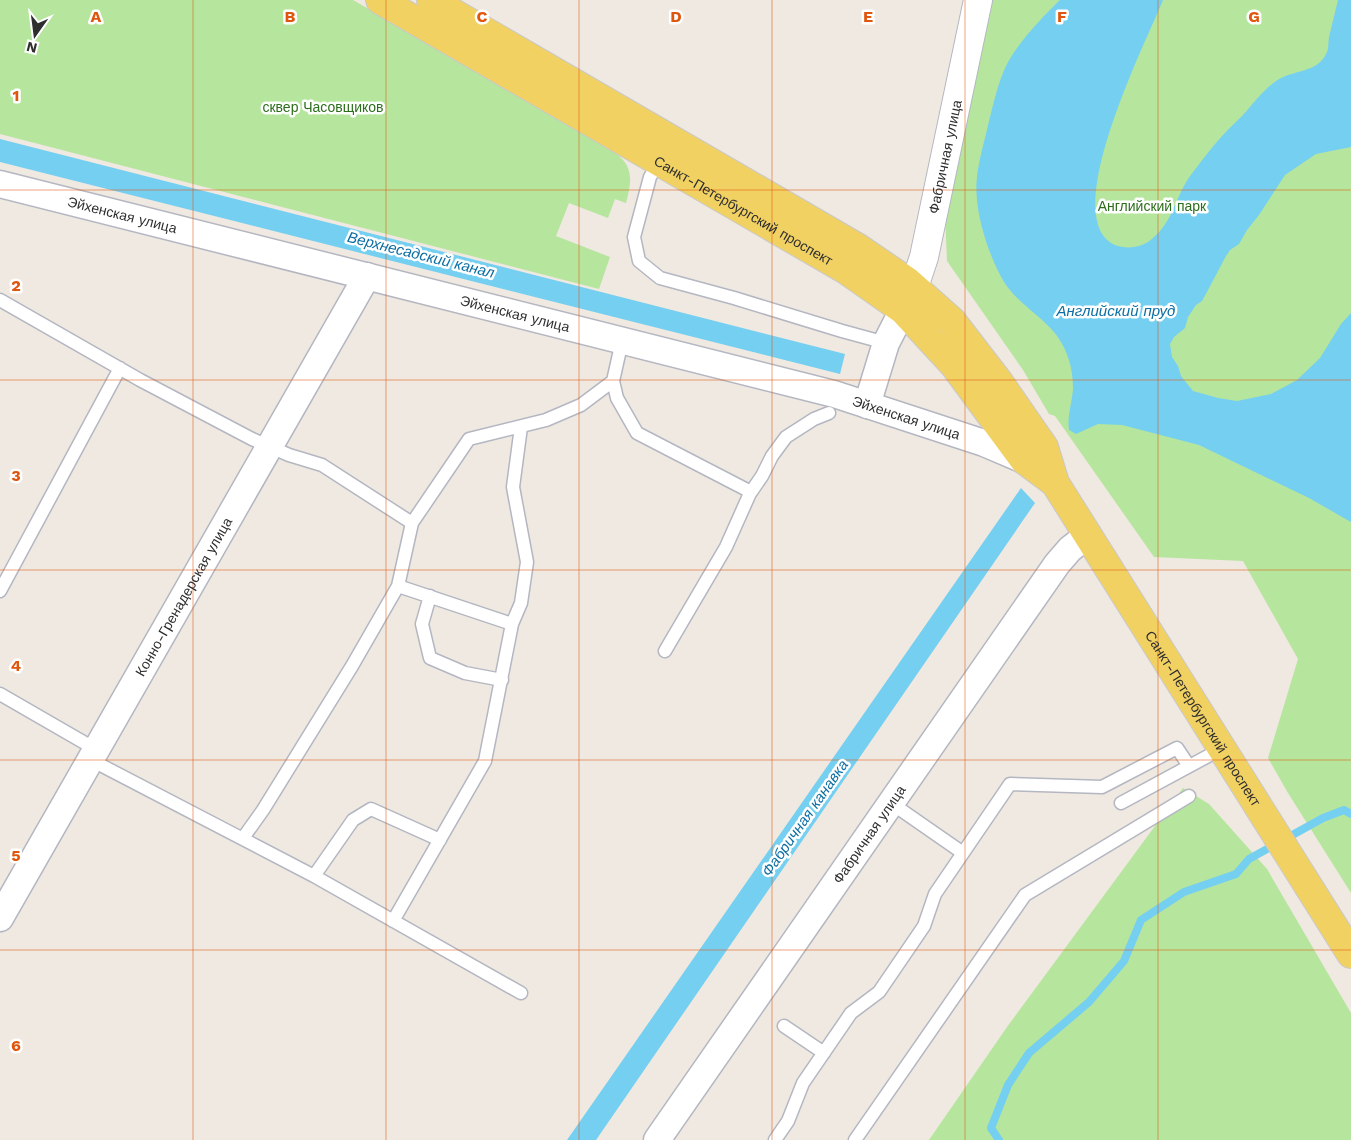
<svg xmlns="http://www.w3.org/2000/svg" width="1351" height="1140" viewBox="0 0 1351 1140" font-family="'Work Sans',sans-serif">
<style>
.green{fill:#b6e59e}
.water{fill:#75cff0}
.lines{fill:none;stroke-linecap:round;stroke-linejoin:round}
.stream{stroke:#75cff0;stroke-width:8}
.lane-casing{stroke:#b4b7c1;stroke-width:15}
.street-casing{stroke:#b4b7c1;stroke-width:29}
.secondary-casing{stroke:#b4b7c1;stroke-width:30}
.primary-casing{stroke:#c9c9c9;stroke-width:30}
.lane{stroke:#fff;stroke-width:12}
.street{stroke:#fff;stroke-width:26}
.secondary{stroke:#fff;stroke-width:28}
.primary{stroke:#f2d163;stroke-width:28}
.grid{fill:none;stroke:#df570e;stroke-width:1;stroke-opacity:0.55}
.labels{text-anchor:middle;dominant-baseline:central;stroke-width:5;stroke-linejoin:round;paint-order:stroke}
.park-label{font-size:14px;fill:#2c6e1b;stroke:#fff}
.street-label{font-size:14px;fill:#2e2e2e;stroke:#fff}
.water-label{font-size:15px;font-style:italic;fill:#0d6fa3;stroke:#fff}
.grid-label{font-size:16px;text-anchor:middle;font-weight:bold;fill:#df570e;stroke:#fff;stroke-width:5;stroke-linejoin:round;paint-order:stroke}
</style>
<rect width="100%" height="100%" fill="#efe9e1"/>
<!-- green -->
<path class="green" d="M0,0H353L606,146C632,163 634,174 626,203L615,199L608,218L569,203L556,236L610,257L599,289L0,134Z
M993,0H1351V893L1288,793L1268,758L1298,659L1243,561L1154,557L1055,416L1049,414L1023,370L947,261L945,214Z
M1183,788L1209,804L1267,869L1351,1013V1140H929L1007,1027Z"/>
<!-- water -->
<path class="water" d="M1060,0H1163C1147,40 1056,220 1115,245C1125,249 1139,248 1148,242C1172,225 1174,201 1188,179C1199,164 1211,148 1223,135C1229,128 1236,122 1242,116C1253,104 1263,90 1276,81C1293,69 1318,74 1327,52C1329,48 1328,42 1329,37C1332,25 1335,12 1338,0H1351V147L1316,154L1285,175L1259,215L1247,230L1239,244L1230,250L1226,256L1208,290L1202,301L1196,305L1188,317L1185,328L1174,337L1170,344L1172,357L1178,366L1181,376L1193,391L1218,398L1237,401L1271,394L1297,380L1320,358L1341,324L1351,313V522L1309,498L1199,445L1122,425L1098,424L1076,434L1069,430C1067,416 1072,403 1073,389C1073,375 1071,364 1066,352C1054,321 1021,309 1004,282C988,255 973,208 977,177C979,158 985,140 989,121C994,102 998,82 1007,64C1017,44 1044,15 1060,0Z
M0,139L845,354L840,374L0,162Z
M1021,488L1035,503L596,1140H567Z"/>
<g class="lines">
<!-- stream -->
<path class="stream" d="M999,1140L991,1128L1008,1085L1029,1053L1089,1002L1124,961L1141,920L1184,892L1236,874L1249,859L1323,818L1344,810L1351,814"/>
<!-- lane casing -->
<g class="lane-casing">
<path id="lane" d="M659,162L650,177L634,237L639,261L660,278L734,298L842,331L886,343
M0,300L140,380L252,439L289,455L322,465L412,523
M613,381L617,398L637,433L751,492L762,476L772,456L786,437L814,419L829,413
M0,591L120,368
M430,596L422,624L430,658L465,673L502,680
M512,624L398,586L412,523L469,439L546,420L581,405L613,381L622,341
M665,651L726,547L751,491
M0,694L97,750
M91,760L314,876L521,993
M891,803L963,853
M1121,803L1221,749
M243,838L263,810L352,666L398,586
M314,876L353,820L371,809L440,840
M393,921L485,761L512,624L521,603L527,562L513,487L521,427
M784,1026L824,1053
M775,1140L788,1121L803,1083L851,1013L879,992L924,926L935,894L1010,784L1102,787L1177,748L1189,766
M855,1140L1025,895L1189,796"/>
</g>
<!-- street casing -->
<g class="street-casing">
<g id="street">
<path id="s1" d="M0,184L834,394L984,443L1024,460"/>
<path d="M867,405L886,343L903,310"/>
<path id="s2" d="M0,918L367,276"/>
<path id="s3" d="M657,1140L1057,564L1070,549L1088,535"/>
</g>
</g>
<!-- secondary casing -->
<g class="secondary-casing">
<g id="secondary">
<path id="s4" d="M905,307L914,287L924,257L978,0"/>
</g>
</g>
<!-- primary casing -->
<g class="primary-casing">
<g id="primary">
<path id="s5" d="M380,0L846,270L903,310L954,365L1024,460L1055,483"/>
<path id="s6" d="M431,0L857,247L907,281L952,321L999,382L1044,447L1055,483L1351,954"/>
</g>
</g>
<!-- lane -->
<use href="#lane" class="lane"/>
<!-- street -->
<use href="#street" class="street"/>
<!-- secondary -->
<use href="#secondary" class="secondary"/>
<!-- primary -->
<use href="#primary" class="primary"/>
</g>
<!-- grid -->
<path class="grid" d="M193,0V1140M386,0V1140M579,0V1140M772,0V1140M965,0V1140M1158,0V1140M0,190H1351M0,380H1351M0,570H1351M0,760H1351M0,950H1351"/>
<g class="labels">
<!-- park labels -->
<g class="park-label">
<text x="323" y="107">сквер Часовщиков</text>
<text x="1152" y="206">Английский парк</text>
</g>
<!-- street labels -->
<g class="street-label">
<text stroke="none"><textPath href="#s4" startOffset="156">Фабричная улица</textPath></text>
<text stroke="none"><textPath href="#s5" startOffset="420">Санкт-Петербургский проспект</textPath></text>
<text stroke="none"><textPath href="#s1" startOffset="126">Эйхенская улица</textPath></text>
<text stroke="none"><textPath href="#s1" startOffset="531">Эйхенская улица</textPath></text>
<text stroke="none"><textPath href="#s1" startOffset="936">Эйхенская улица</textPath></text>
<text stroke="none"><textPath href="#s2" startOffset="370">Конно-Гренадерская улица</textPath></text>
<text stroke="none"><textPath href="#s6" startOffset="1085">Санкт-Петербургский проспект</textPath></text>
<text stroke="none"><textPath href="#s3" startOffset="372">Фабричная улица</textPath></text>
</g>
<!-- water labels -->
<g class="water-label">
<text transform="translate(421 255) rotate(14)">Верхнесадский канал</text>
<text x="1116" y="311">Английский пруд</text>
<text transform="translate(805 818) rotate(-55)">Фабричная канавка</text>
</g>
</g>
<g class="grid-label">
<text x="96" y="22">A</text>
<text x="290" y="22">B</text>
<text x="482" y="22">C</text>
<text x="676" y="22">D</text>
<text x="868" y="22">E</text>
<text x="1062" y="22">F</text>
<text x="1254" y="22">G</text>
<text x="16" y="101">1</text>
<text x="16" y="291">2</text>
<text x="16" y="481">3</text>
<text x="16" y="671">4</text>
<text x="16" y="861">5</text>
<text x="16" y="1051">6</text>
</g>
<!-- north arrow -->
<g transform="translate(35 35) rotate(194)" stroke="#ffffff" stroke-width="4" paint-order="stroke">
<path d="M0-4L9 19L0 12L-9 19Z" fill="#2e2e2e"/>
<text y="-8" font-size="14" font-weight="bold" text-anchor="middle" fill="#2e2e2e">N</text>
</g>
</svg>
